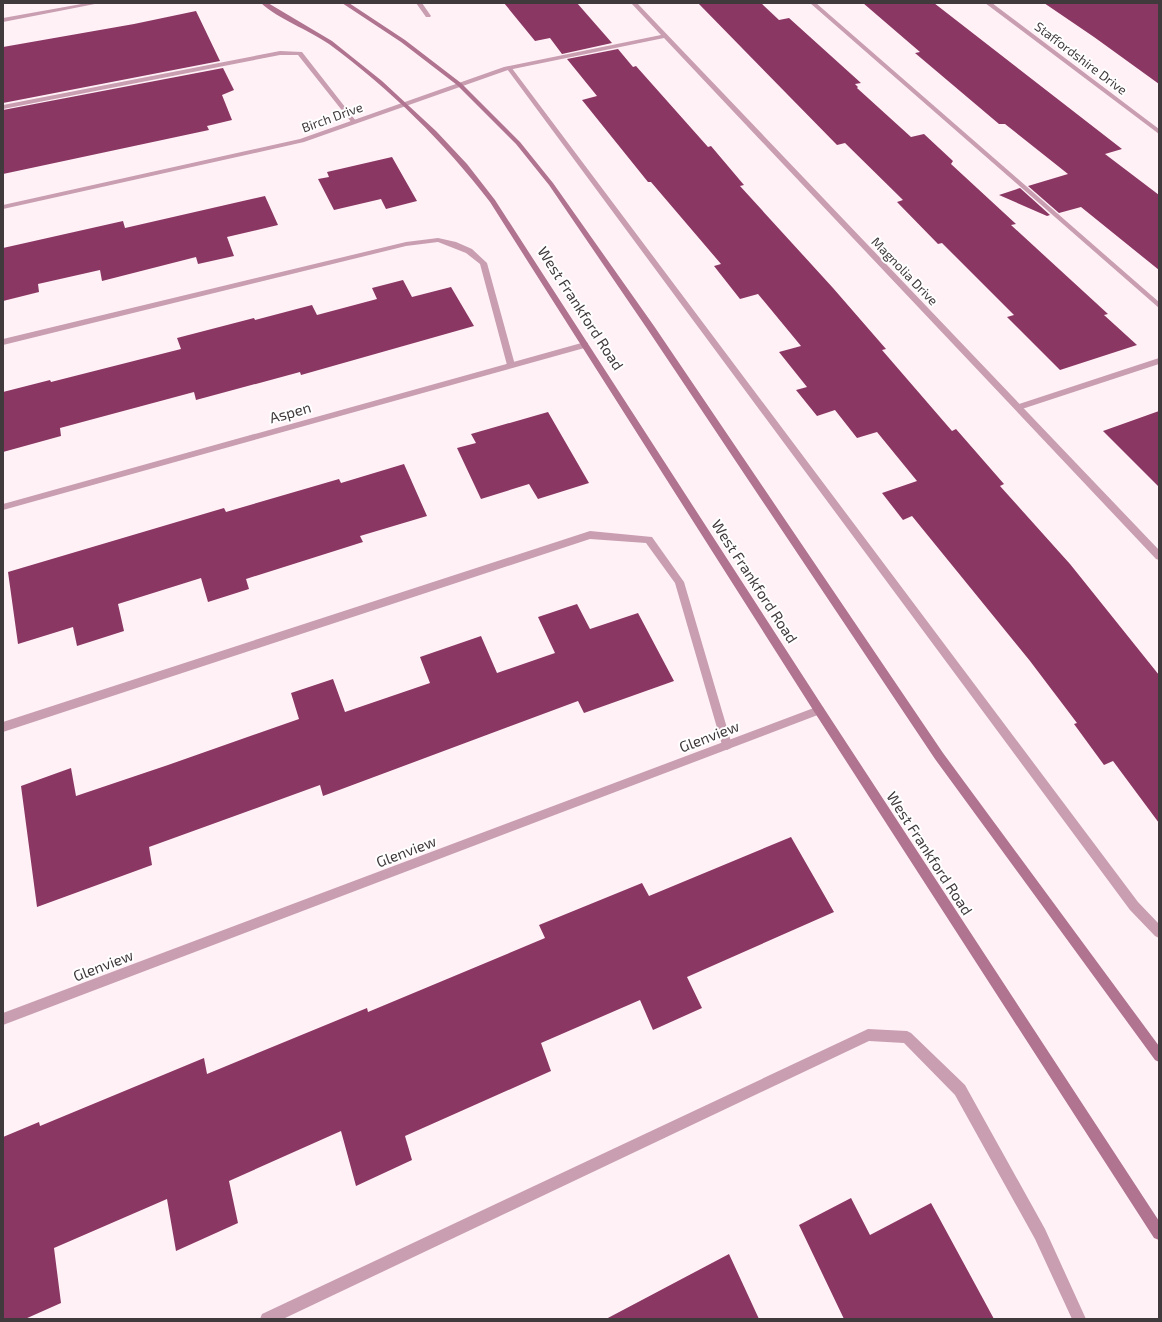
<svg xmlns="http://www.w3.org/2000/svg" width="1162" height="1322" viewBox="0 0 1162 1322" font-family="'Exo 2',sans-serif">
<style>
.building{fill:#8b3764}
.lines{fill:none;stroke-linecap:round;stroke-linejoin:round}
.service{fill:#c99eb1;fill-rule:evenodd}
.minor{fill:#c99eb1;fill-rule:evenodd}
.secondary{fill:#b07390;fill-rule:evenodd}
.labels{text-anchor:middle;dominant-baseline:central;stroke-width:4;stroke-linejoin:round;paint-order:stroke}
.far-street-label{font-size:13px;fill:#413a3d;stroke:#fff}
.street-label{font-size:15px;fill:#413a3d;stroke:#fff}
</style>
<rect width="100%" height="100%" fill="#fff1f6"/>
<!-- building -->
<path class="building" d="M504,3H577L612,43L562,54L550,38L535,41Z
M698,3H761L779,20L789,18L861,83L855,84L858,87L857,88L911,137L924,134L953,161L951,164L1016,224L1011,225L1108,314L1104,315L1137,345L1060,370L1007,317L1014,315L942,243L938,244L897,202L903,200L845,143L837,145Z
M863,3H934L1122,149L1105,154L1159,195V270L1081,207L1059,213L1028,186L1068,174L1005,124H999L915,53L920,52Z
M1044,3H1159V84L1094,37Z
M196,11L220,61L3,103V47L134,24Z
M618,49L633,67L636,66L708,147L711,146L744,185L740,186L833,288L886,349L882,350L952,431L956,429L1004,484L1000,486L1070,564L1159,675V823L1113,761L1104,765L1074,724L1077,723L1030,661L912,516L903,520L882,493L917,481L877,432L857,438L835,410L817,416L796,390L807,387L779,352L801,346L758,294L740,299L714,266L721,264L651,182H648L582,100L597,96L567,59Z
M223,68L234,90L222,95L232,120L207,126L209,130L3,174V110Z
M392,157L417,201L386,209L381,199L334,210L318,179L329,177L327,172Z
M1020,188L1050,215L1047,216L999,195Z
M265,196L278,225L227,237L234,256L198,264L196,257L102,281L100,270L38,284L39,292L3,301V248L123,221L125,228Z
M403,280L412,297L451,287L474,326L301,375L300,372L196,400L194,392L60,428L61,436L3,452V392L50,380L51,382L181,349L177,338L254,318L255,320L312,305L317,315L377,299L372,288Z
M1159,411V487L1103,431Z
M548,412L589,483L538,499L529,484L481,499L457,448L476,443L471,434Z
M404,464L427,516L360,536L363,542L246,579L249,589L208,602L201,578L118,604L124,631L77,646L73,627L18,644L8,572L224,508L226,512L339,479L341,483Z
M577,604L590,629L638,613L674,681L584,713L578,701L323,796L320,785L149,847L152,865L37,907L21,786L71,768L76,796L168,765L299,719L291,693L333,679L345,712L430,683L420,657L481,636L497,673L555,653L538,617Z
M791,837L834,912L687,977L702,1008L653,1030L640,1000L541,1043L551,1071L405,1136L412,1160L356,1186L341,1131L229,1181L238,1223L176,1251L167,1199L54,1248L61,1303L25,1319H3V1137L39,1122L40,1126L204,1058L207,1074L367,1008L368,1012L545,938L539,925L642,883L649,896Z
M851,1198L870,1235L931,1203L994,1319H844L799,1225Z
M729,1254L759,1319H606Z"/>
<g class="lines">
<!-- service -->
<path class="service" d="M416,3H422L431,16L430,17H426Z
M810,3H816L1159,302V308Z
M280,51L302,52L356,121V123H352L298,55H280L3,109V105Z
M507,67H511L1138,902L1159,924V938L1155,936L1130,910L507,69Z
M438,238L456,242L472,249L487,263L515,365L514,367L511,368L507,365L480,264L466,253L438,242L406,246L3,345V339L406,242Z
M1159,358V364L1022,409L1019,410L1015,407L1016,405Z
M590,531L652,537L684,582L732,745L731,748L727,750L723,748L722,745L675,583L646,543L590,539L3,732V722Z
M868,1029L907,1031L911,1033L965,1085L1045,1229L1086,1319H1072L1035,1239L955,1095L904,1043L869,1041L283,1319H260L262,1314Z"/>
<!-- minor -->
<path class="minor" d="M87,3H100L3,22V18Z
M631,3H637L1159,550V560L1156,559L664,38L508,70L304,142L3,209V205L300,139L504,67L661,35Z
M985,3H992L1159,129V134Z
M585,342L588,343V347L3,510V504Z
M819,706L823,707L824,710L823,713L3,1025V1013Z"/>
<!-- secondary -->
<path class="secondary" d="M261,3H268L332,41L382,81L436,131L467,164L495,200L823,707L1159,1221V1240L1154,1238L815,713L490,202C444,142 390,89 329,44C309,30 278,19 261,3Z
M342,3H349L405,40L461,83L520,142L553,183L654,326L943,753L1159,1046V1062L1155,1060L935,759L648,330L549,185L516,144L457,85L401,42Z"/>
</g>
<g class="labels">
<!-- far-street labels -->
<g class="far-street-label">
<text transform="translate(1081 58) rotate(37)">Staffordshire Drive</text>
<text transform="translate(332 117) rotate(-20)">Birch Drive</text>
<text transform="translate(905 271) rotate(46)">Magnolia Drive</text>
</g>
<!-- street labels -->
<g class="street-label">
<text transform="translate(581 308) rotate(57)">West Frankford Road</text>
<text transform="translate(290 412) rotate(-16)">Aspen</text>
<text transform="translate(755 581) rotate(57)">West Frankford Road</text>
<text transform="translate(709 736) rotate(-21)">Glenview</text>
<text transform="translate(406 851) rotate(-21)">Glenview</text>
<text transform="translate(930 853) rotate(57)">West Frankford Road</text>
<text transform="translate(103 965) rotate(-21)">Glenview</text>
</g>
</g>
<!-- border -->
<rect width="1162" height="1322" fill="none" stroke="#413a3d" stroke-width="8"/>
</svg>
